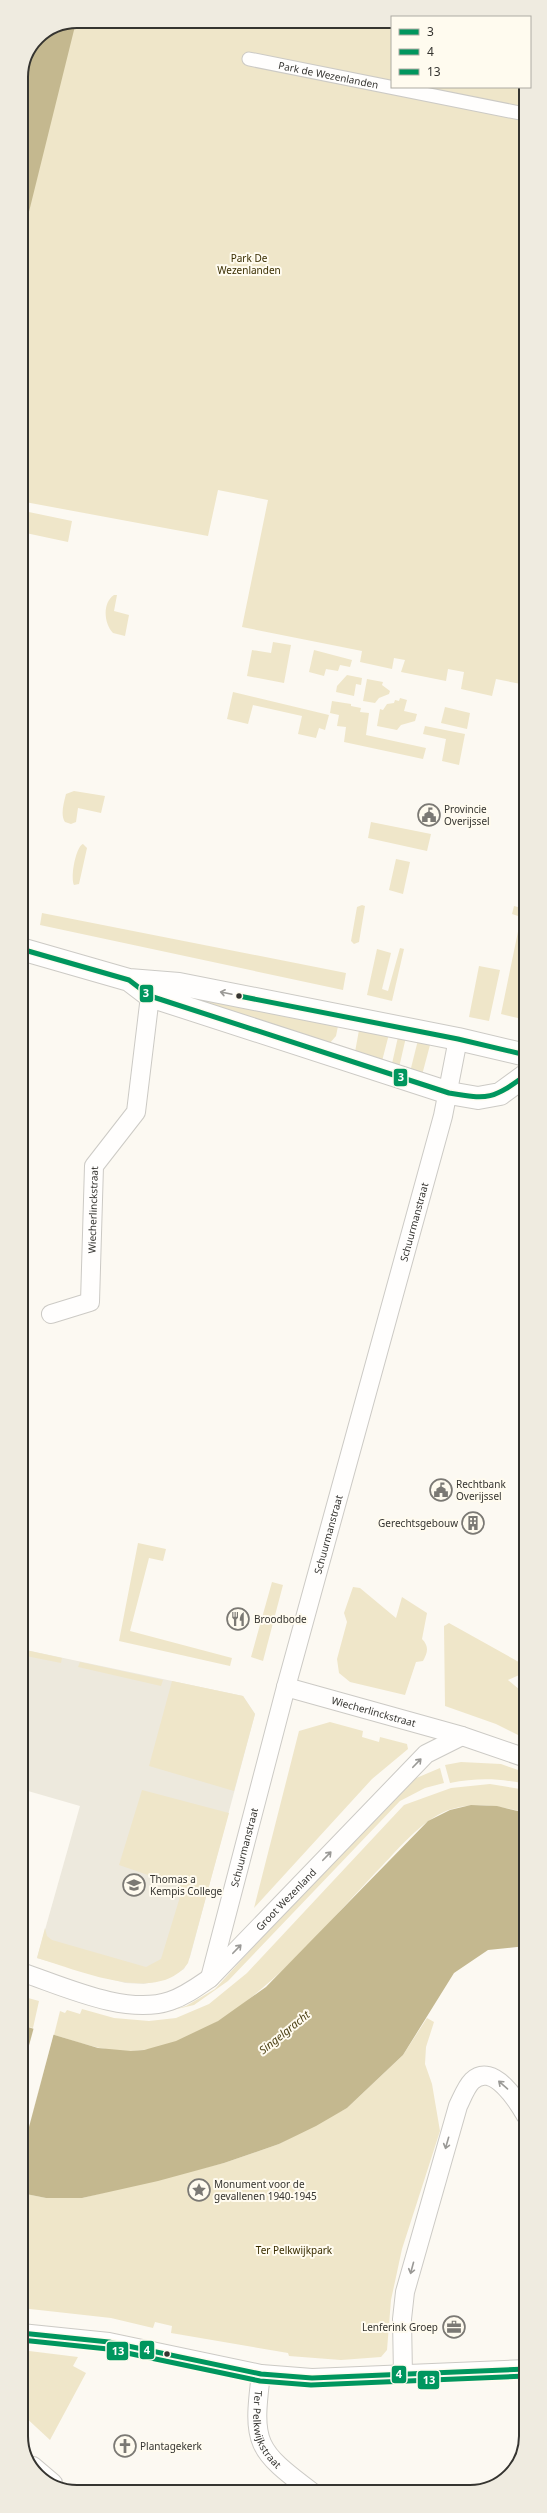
<svg xmlns="http://www.w3.org/2000/svg" width="547" height="2513" viewBox="0 0 547 2513" font-family="'Noto Sans',sans-serif">
<style>
.built{fill:#ede9dd}
.green{fill:#efe6c9}
.water{fill:#c4b88f}
.pier{fill:#fcf9f2}
.lines{fill:none;stroke-linecap:round;stroke-linejoin:round}
.pedestrian-casing{stroke:#cccac5;stroke-width:15}
.minor-casing{stroke:#cccac5;stroke-width:20}
.secondary-casing{stroke:#cccac5;stroke-width:24}
.pedestrian{stroke:#fffefd;stroke-width:13}
.minor{stroke:#fffefd;stroke-width:18}
.secondary{stroke:#fffefd;stroke-width:22}
.bus-1-casing{stroke:#fffbef;stroke-width:8}
.bus-2-casing{stroke:#fffbef;stroke-width:8}
.bus-3-casing{stroke:#fffbef;stroke-width:8}
.bus-1{stroke:#00965e;stroke-width:5}
.bus-2{stroke:#00965e;stroke-width:5}
.bus-3{stroke:#00965e;stroke-width:5}
.oneway{stroke:#9a9996}
.bus-dot{fill:#353430;stroke:#fffbef;stroke-width:1.5}
.labels{text-anchor:middle;dominant-baseline:central;stroke-width:4;stroke-linejoin:round;paint-order:stroke}
.street-label{font-size:10px;fill:#353430;stroke:#fffbef}
.park-label{font-size:10px;fill:#392d00;stroke:#fffbef}
.poi-label{font-size:10px;fill:#353430;stroke:#fffbef;text-anchor:start}
.water-label{font-size:11px;font-style:italic;fill:#4d4115;stroke:#fffbef}
.rim{fill:none;stroke:#353430;stroke-width:2}
.line-badge{stroke:#fffbef;stroke-width:1.5}
.badge-label{font-size:11px;text-anchor:middle;font-weight:bold;fill:#fff}
</style>
<rect width="100%" height="100%" fill="#fcf9f2"/>
<!-- built -->
<path class="built" d="M21,1649L243,1696L255,1714L190,1957L184,1969L167,1979L144,1984L125,1983L37,1958L80,1806L21,1789Z"/>
<!-- green -->
<path class="green" d="M77,21H392V87H525L526,685L496,679L492,696L461,689L464,672L448,669L446,681L401,672L405,660L394,658L392,669L360,662L362,651L242,627L268,500L218,490L208,536L25,502L21,518V77L38,37Z
M24,511L72,521L68,542L21,532Z
M114,595H117L114,611L129,615L125,636L113,633C104,624 102,603 114,595Z
M273,642L291,645L284,683L247,676L252,650L271,653Z
M314,650L352,660L350,667L340,665L338,671L326,669L324,676L309,672Z
M347,675L362,678L361,685L356,684L354,696L336,692L337,686Z
M367,679L383,682L382,685L390,691L389,694L379,698L375,703L363,701Z
M233,692L329,715L325,730L319,728L316,738L298,734L302,716L253,705L248,724L227,719Z
M400,698L407,700L404,711L417,714L415,721L401,725L397,730L377,726L380,709L383,710L387,704L394,703L395,700L399,701Z
M332,701L351,704V706L361,708L360,712L369,713L366,735L426,748L423,759L344,742L346,727L337,726L339,715L330,713Z
M445,707L470,713L467,729L441,723Z
M425,726L465,734L459,765L442,761L446,739L423,734Z
M74,791L105,796L101,813L78,808L76,822L71,824L65,822C60,815 64,802 66,794Z
M371,822L431,834L427,851L368,838Z
M83,844L87,848L79,884L74,885C70,878 76,846 83,844Z
M396,859L410,862L403,894L389,890Z
M362,905L365,906L359,942L354,944L351,941L357,907Z
M514,906L526,909V1020L501,1014L521,917L512,914Z
M42,913L346,973L343,990L40,925Z
M400,948L404,949L392,1001L367,995L377,949L391,953L382,989L388,991Z
M479,966L500,970L489,1021L469,1017Z
M173,987L338,1026L336,1036L329,1044L170,995Z
M359,1030L389,1034L381,1065L355,1052Z
M398,1037H406L398,1072L391,1068Z
M418,1040L430,1045L422,1075L409,1076Z
M138,1543L166,1549L163,1561L149,1558L130,1631L232,1658L230,1666L119,1641Z
M272,1582L283,1585L263,1661L251,1657Z
M353,1587L360,1588L396,1618L402,1597L427,1613L422,1639C429,1646 428,1652 423,1661L416,1662L405,1695L350,1682L339,1673L337,1659L347,1622L344,1613Z
M449,1623L526,1666V1672L508,1680L526,1695V1739L496,1724L445,1706L444,1626Z
M21,1649L62,1658L61,1663L21,1655Z
M80,1662L163,1680L161,1686L78,1667Z
M172,1681L243,1696L255,1714L234,1791L149,1766Z
M330,1722L363,1731L362,1737L379,1742L380,1737L407,1744L408,1749L372,1779L254,1908L299,1731Z
M461,1762L501,1764L524,1772L525,1784C499,1778 476,1778 450,1783L445,1765Z
M440,1768L444,1783L425,1788L400,1801L228,1981L194,2005L160,2013L186,2006L215,1989L390,1797L414,1779Z
M490,1784L526,1790V1813C501,1806 477,1802 452,1809C426,1816 400,1847 382,1866C319,1931 231,2046 133,2051C106,2053 79,2042 54,2035L60,2011L65,2013L67,2010L80,2014L82,2009L114,2018L149,2021L176,2018L209,2004L247,1973L404,1805L451,1788Z
M142,1790L229,1813L188,1963C158,2006 76,1969 37,1958L45,1928L47,1936L52,1940L146,1967L161,1959L183,1887L119,1865Z
M21,1996L39,2001L33,2028L21,2025Z
M427,2018L434,2022L426,2047L425,2064L432,2084L440,2131L402,2249L391,2300L387,2350L381,2357L341,2360L289,2356L288,2353L171,2333L172,2326L155,2322L153,2328L111,2318L21,2308V2193L46,2198H82L224,2163L279,2144L347,2108L403,2055Z
M21,2350L78,2357L73,2366L86,2373L50,2440L22,2414Z"/>
<!-- water -->
<path class="water" d="M76,22L21,244V77L38,37Z
M471,1805L497,1806L526,1813V1946L488,1950L454,1973L403,2055L347,2108L316,2126L279,2144L224,2163L158,2181L82,2198H46L21,2193V2025L98,2048L131,2051L144,2050L176,2041L218,2021L266,1987L428,1821L450,1810Z"/>
<!-- pier -->
<path class="pier" d="M34,2027L54,2033L21,2157V2075Z"/>
<g class="lines">
<!-- pedestrian casing -->
<g class="pedestrian-casing">
<g id="pedestrian">
<path id="s1" d="M249,59L525,114"/>
</g>
</g>
<!-- minor casing -->
<g class="minor-casing">
<g id="minor">
<path id="s2" d="M51,1314L90,1302L94,1166L136,1112L150,996"/>
<path id="s3" d="M286,1687L462,1736L526,1758"/>
<path id="s4" d="M21,1972C63,1986 126,2016 170,2001C185,1996 197,1987 210,1978L426,1754L462,1736"/>
<path id="s5" d="M210,1978L286,1687L443,1116L458,1039"/>
<path d="M21,2333L109,2342L261,2374L312,2378L526,2369"/>
<path id="s6" d="M261,2374C252,2444 256,2450 312,2492"/>
<path d="M403,2375L402,2319L405,2292L458,2106C462,2098 466,2087 472,2081C493,2061 518,2102 526,2116"/>
<path d="M33,2466L53,2483"/>
</g>
</g>
<!-- secondary casing -->
<g class="secondary-casing">
<path id="secondary" d="M21,949L129,980L179,984L458,1039L526,1055
M129,980L150,996L449,1093L478,1098L500,1094L526,1075"/>
</g>
<!-- pedestrian -->
<use href="#pedestrian" class="pedestrian"/>
<!-- minor -->
<use href="#minor" class="minor"/>
<!-- secondary -->
<use href="#secondary" class="secondary"/>
<!-- bus-1 casing -->
<g class="bus-1-casing">
<path id="bus-1" d="M21,949L129,980L150,996L449,1093C489,1100 493,1099 526,1075
M239,996L458,1039L526,1055"/>
</g>
<!-- bus-2 casing -->
<g class="bus-2-casing">
<path id="bus-2" d="M21,2333L109,2342L261,2374L312,2378L526,2369"/>
</g>
<!-- bus-3 casing -->
<g class="bus-3-casing">
<path id="bus-3" d="M21,2340L108,2349L260,2381L311,2385L526,2376"/>
</g>
<!-- bus-1 -->
<use href="#bus-1" class="bus-1"/>
<!-- bus-2 -->
<use href="#bus-2" class="bus-2"/>
<!-- bus-3 -->
<use href="#bus-3" class="bus-3"/>
</g>
<!-- one-way arrows -->
<defs><path id="oneway-shaft" d="M-6 0H5M1.5-3L5.5 0L1.5 3" fill="none" stroke-width="1.6" stroke-linecap="round" stroke-linejoin="round"/></defs>
<g class="oneway">
<use href="#oneway-shaft" transform="translate(226 993) rotate(-168)"/>
<use href="#oneway-shaft" transform="translate(417 1763) rotate(-46)"/>
<use href="#oneway-shaft" transform="translate(327 1856) rotate(-46)"/>
<use href="#oneway-shaft" transform="translate(237 1949) rotate(-46)"/>
<use href="#oneway-shaft" transform="translate(503 2085) rotate(-139)"/>
<use href="#oneway-shaft" transform="translate(447 2143) rotate(106)"/>
<use href="#oneway-shaft" transform="translate(412 2268) rotate(105)"/>
</g>
<!-- icons -->
<defs>
<g id="civic-ring" transform="scale(1.15)"><circle r="9.5" fill="#fffbef" stroke="#7b7974" stroke-width="1.5"/><path d="M-.6-6.5H3V-4.5H.6V-3L4-1V1h2V6H-6V1h2V-1L-.6-3ZM-1.2 2.5V6h2.4V2.5Z" fill="#7b7974"/></g>
<g id="building-ring" transform="scale(1.15)"><circle r="9.5" fill="#fffbef" stroke="#7b7974" stroke-width="1.5"/><path d="M-4-6H4V6H1V3H-1V6H-4ZM-2.5-4.3h1.7v1.8h-1.7ZM.8-4.3h1.7v1.8H.8ZM-2.5-1h1.7V.8h-1.7ZM.8-1h1.7V.8H.8Z" fill="#7b7974"/></g>
<g id="restaurant-ring" transform="scale(1.15)"><circle r="9.5" fill="#fffbef" stroke="#7b7974" stroke-width="1.5"/><path d="M-5-6h1v4h1v-4h1v4h1v-4h1v5L-1.5 .5V6h-2V.5L-5-1ZM5-6V6H3V1.5H1.5Q1.5-4 5-6Z" fill="#7b7974"/></g>
<g id="school-ring" transform="scale(1.15)"><circle r="9.5" fill="#fffbef" stroke="#7b7974" stroke-width="1.5"/><path d="M0-5L7-2L0 1L-7-2ZM-4 1L0 2.5L4 1V4Q0 6-4 4Z" fill="#7b7974"/></g>
<g id="sight-ring" transform="scale(1.15)"><circle r="9.5" fill="#fffbef" stroke="#7b7974" stroke-width="1.5"/><path d="M0-6L1.8-2.2L6-1.7L2.9 1.2L3.7 5.4L0 3.3L-3.7 5.4L-2.9 1.2L-6-1.7L-1.8-2.2Z" fill="#7b7974"/></g>
<g id="office-ring" transform="scale(1.15)"><circle r="9.5" fill="#fffbef" stroke="#7b7974" stroke-width="1.5"/><path d="M-6-3h4V-5.5h4V-3h4V5H-6ZM-1-4.5V-3h2v-1.5ZM-6 0V1H6V0Z" fill="#7b7974"/></g>
<g id="church-ring" transform="scale(1.15)"><circle r="9.5" fill="#fffbef" stroke="#7b7974" stroke-width="1.5"/><path d="M-1.2-6h2.4v3.5h3.3v2.4h-3.3V6h-2.4V-.1h-3.3v-2.4h3.3Z" fill="#7b7974"/></g>
</defs>
<g fill-rule="evenodd">
<use href="#civic-ring" x="429" y="815"/>
<use href="#civic-ring" x="441" y="1490"/>
<use href="#building-ring" x="473" y="1523"/>
<use href="#restaurant-ring" x="238" y="1619"/>
<use href="#school-ring" x="134" y="1885"/>
<use href="#sight-ring" x="199" y="2190"/>
<use href="#office-ring" x="454" y="2327"/>
<use href="#church-ring" x="125" y="2446"/>
</g>
<!-- markers -->
<g class="bus-dot">
<circle cx="239" cy="996" r="3.5"/>
<circle cx="167" cy="2354" r="3.5"/>
</g>
<g class="labels">
<!-- street labels -->
<g class="street-label">
<text stroke="none"><textPath href="#s1" startOffset="81">Park de Wezenlanden</textPath></text>
<text stroke="none"><textPath href="#s2" startOffset="133">Wiecherlinckstraat</textPath></text>
<text stroke="none"><textPath href="#s5" startOffset="783">Schuurmanstraat</textPath></text>
<text stroke="none"><textPath href="#s5" startOffset="459">Schuurmanstraat</textPath></text>
<text stroke="none"><textPath href="#s3" startOffset="91">Wiecherlinckstraat</textPath></text>
<text stroke="none"><textPath href="#s5" startOffset="135">Schuurmanstraat</textPath></text>
<text stroke="none"><textPath href="#s4" startOffset="310">Groot Wezenland</textPath></text>
<text stroke="none"><textPath href="#s6" startOffset="58">Ter Pelkwijkstraat</textPath></text>
</g>
<!-- park labels -->
<g class="park-label">
<text x="249" y="258">Park De<tspan x="249" dy="12">Wezenlanden</tspan></text>
<text x="294" y="2250">Ter Pelkwijkpark</text>
</g>
<!-- poi labels -->
<g class="poi-label">
<text x="444" y="809">Provincie<tspan x="444" dy="12">Overijssel</tspan></text>
<text x="456" y="1484">Rechtbank<tspan x="456" dy="12">Overijssel</tspan></text>
<text x="458" y="1523" text-anchor="end">Gerechtsgebouw</text>
<text x="254" y="1619">Broodbode</text>
<text x="150" y="1879">Thomas a<tspan x="150" dy="12">Kempis College</tspan></text>
<text x="214" y="2184">Monument voor de<tspan x="214" dy="12">gevallenen 1940-1945</tspan></text>
<text x="438" y="2327" text-anchor="end">Lenferink Groep</text>
<text x="140" y="2446">Plantagekerk</text>
</g>
<!-- water labels -->
<g class="water-label">
<text transform="translate(284 2032) rotate(-39)">Singelgracht</text>
</g>
</g>
<!-- crop -->
<path d="M0 0H547V2513H0ZM77 28H470A49 49 0 0 1 519 77V2436A49 49 0 0 1 470 2485H77A49 49 0 0 1 28 2436V77A49 49 0 0 1 77 28Z" fill="#efebe0" fill-rule="evenodd"/>
<path class="rim" d="M77 28H470A49 49 0 0 1 519 77V2436A49 49 0 0 1 470 2485H77A49 49 0 0 1 28 2436V77A49 49 0 0 1 77 28Z"/>
<g class="line-badge">
<rect x="139" y="984" width="15" height="19" rx="4" fill="#00965e"/>
<rect x="393" y="1068" width="15" height="19" rx="4" fill="#00965e"/>
<rect x="139" y="2340" width="16" height="20" rx="4" fill="#00965e"/>
<rect x="106" y="2341" width="23" height="20" rx="4" fill="#00965e"/>
<rect x="391" y="2365" width="16" height="19" rx="4" fill="#00965e"/>
<rect x="417" y="2370" width="23" height="20" rx="4" fill="#00965e"/>
</g>
<g class="badge-label">
<text x="146" y="997">3</text>
<text x="401" y="1081">3</text>
<text x="147" y="2354">4</text>
<text x="118" y="2355">13</text>
<text x="399" y="2378">4</text>
<text x="429" y="2384">13</text>
</g>
<!-- legend -->
<rect x="391" y="16" width="140" height="72" fill="#fffbef" stroke="#aeaba3"/>
<rect x="399" y="29" width="20" height="6" fill="#00965e" stroke="#aeaba3"/>
<text x="427" y="36" font-size="12" fill="#353430">3</text>
<rect x="399" y="49" width="20" height="6" fill="#00965e" stroke="#aeaba3"/>
<text x="427" y="56" font-size="12" fill="#353430">4</text>
<rect x="399" y="69" width="20" height="6" fill="#00965e" stroke="#aeaba3"/>
<text x="427" y="76" font-size="12" fill="#353430">13</text>
</svg>
